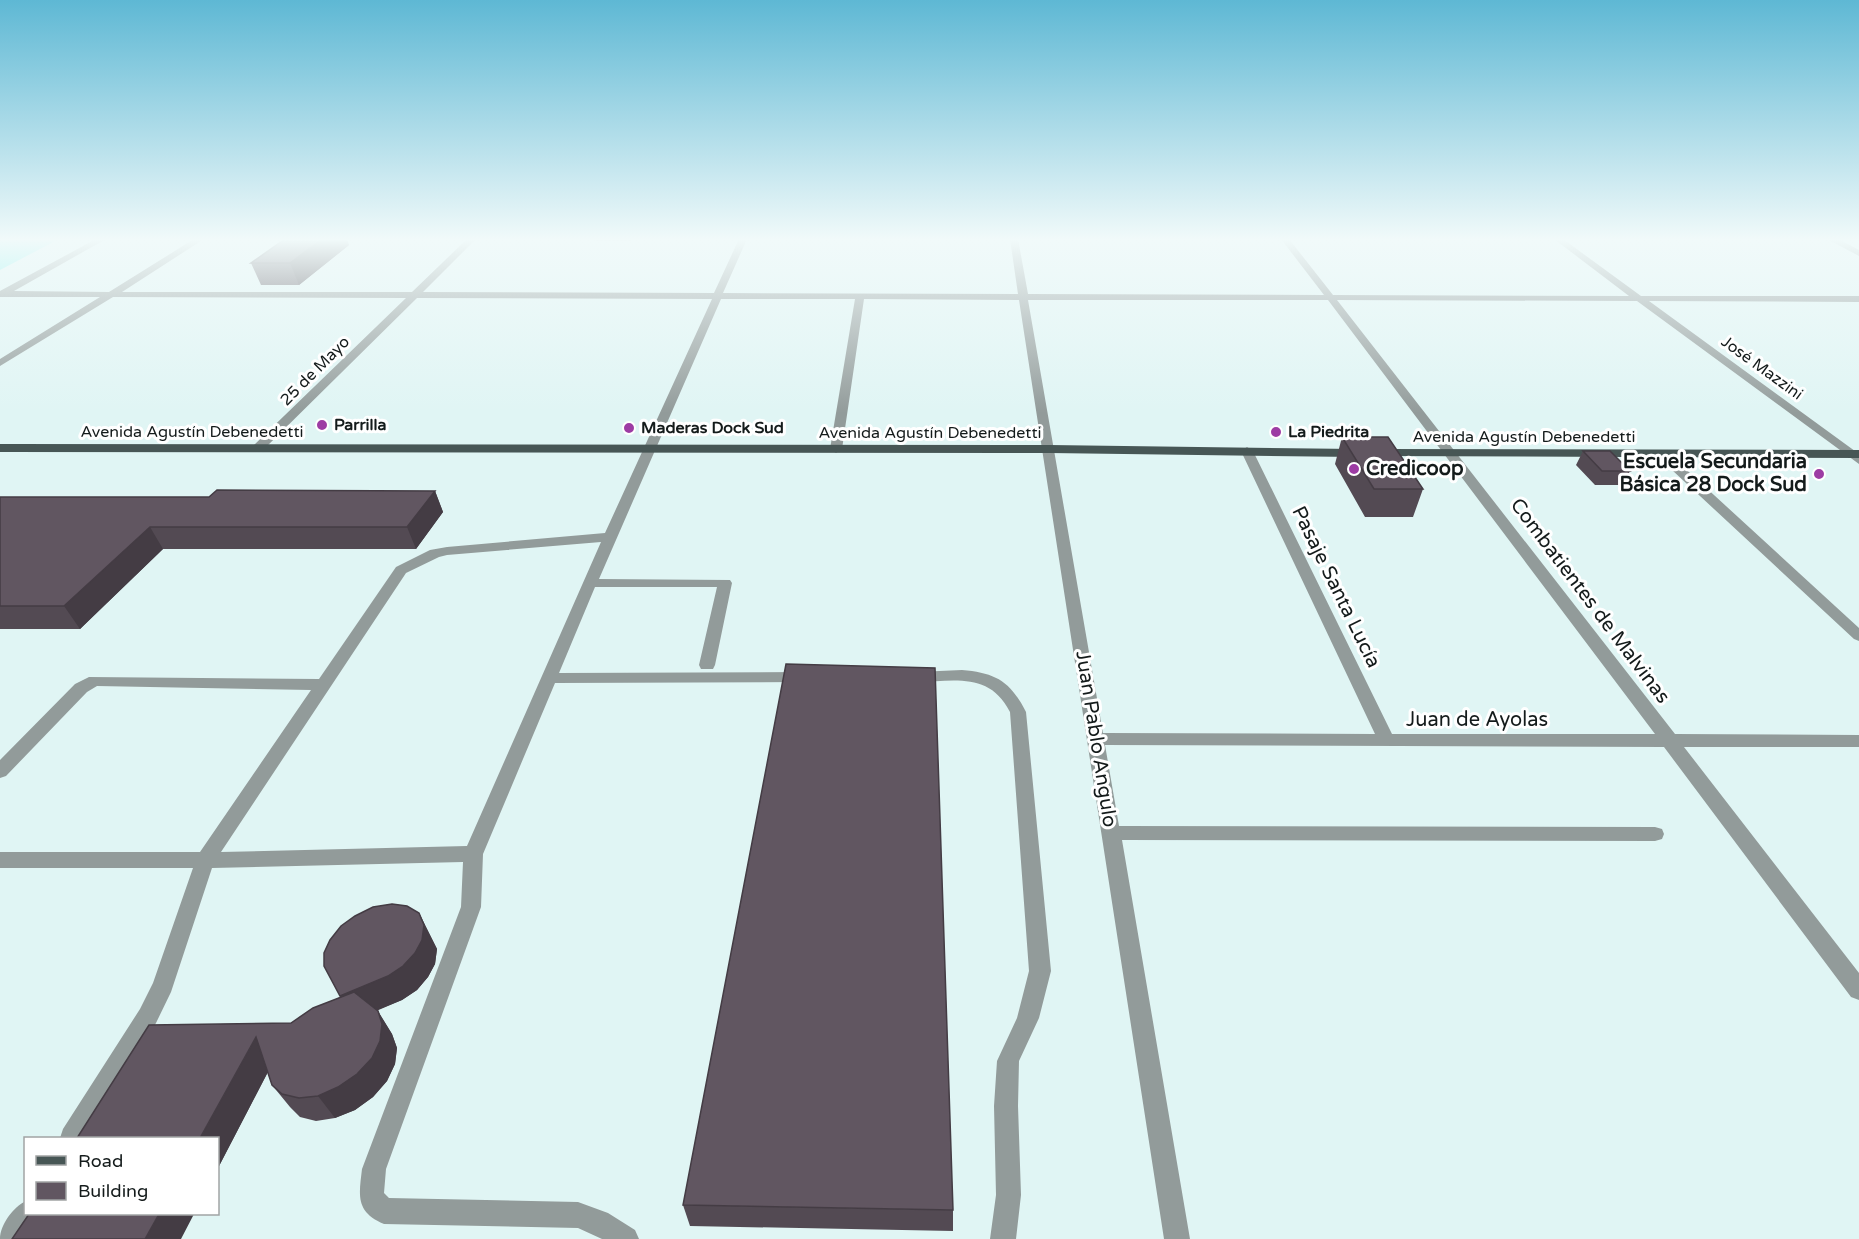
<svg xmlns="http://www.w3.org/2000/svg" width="1859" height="1239" viewBox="0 0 1859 1239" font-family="'Varela Round',sans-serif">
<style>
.green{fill:#72f3ed}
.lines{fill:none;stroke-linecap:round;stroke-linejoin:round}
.minor{fill:#929b9a;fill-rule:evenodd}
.major{fill:#475655;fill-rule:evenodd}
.wall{fill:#534a53}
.shaded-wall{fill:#443c44}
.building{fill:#615661;stroke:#443c44;stroke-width:1.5}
.poi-dot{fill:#9d3ca4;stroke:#fff;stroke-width:2}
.labels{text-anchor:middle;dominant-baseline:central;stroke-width:6;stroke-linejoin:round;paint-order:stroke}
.far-street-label{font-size:16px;fill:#141b1b;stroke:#fff}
.far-poi-label{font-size:16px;font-weight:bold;fill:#141b1b;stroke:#fff;text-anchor:start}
.poi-label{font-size:20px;font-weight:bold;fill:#141b1b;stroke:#fff;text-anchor:end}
.street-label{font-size:20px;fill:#141b1b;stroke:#fff}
</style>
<rect width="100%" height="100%" fill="#e0f5f4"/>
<!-- green -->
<path class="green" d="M0,239H59L0,270Z"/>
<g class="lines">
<!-- minor -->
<path class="minor" d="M96,239H106L14,291L109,292L194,239H204L122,292H412L467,239H476L423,292L714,293L739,239H747L723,293L1018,294L1010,239H1018L1028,294L1324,295L1281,239H1289L1333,295L1629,296L1554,239H1563L1641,296H1859V302L1649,301L1859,454V464L1637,301L1337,300L1675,734L1859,735V747H1684L1859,973V1000L1851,997L1664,747L1105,745L1119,826L1655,827L1662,829L1664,834L1662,839L1655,841L1122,840L1190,1239H1164L1019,300L864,299L842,449L836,453L830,449L855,299H721L599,579L730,580L732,583L715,665L713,669H701L699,665L717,587H595L559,673L803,672L809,673L811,677L809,681L803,682L555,683L483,854L481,907L386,1169L384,1193L389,1198L578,1202L608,1213L635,1230L639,1239H602L578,1228L384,1224C355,1212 359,1195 362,1169L461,907L463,862L212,868L171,992L156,1023L86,1138H60L63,1129L140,1009L153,983L193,868H0V852H200L311,690L97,686L87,692L6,776L0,778V760L75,684L89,677L319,679L396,567L430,550L447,547L605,533L712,299L417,298L262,451L258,452L252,448L254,445L406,298L113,297L0,366V359L100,297H0V291ZM1028,300H1328L1655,734H1392L1253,451L1247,447L1241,451L1375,734L1103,733ZM601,542L467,846L221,852L406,573L439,557L447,555Z
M1827,239H1838L1859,250V256Z
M1662,450L1666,451L1859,628V641L1854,639L1658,457L1656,454Z
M962,670C996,673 1010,681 1026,712L1051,971L1039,1018L1019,1061L1018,1106L1021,1195L1016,1239H990L996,1195L994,1106L997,1061L1017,1018L1029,971L1010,712C990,672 955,681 917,682L911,681L909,677L911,673L917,672Z
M26,1201V1214H39L25,1239H0C0,1225 13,1207 26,1201Z"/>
<!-- major -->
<path class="major" d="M0,444L1050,445L1356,449L1362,453L1356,457L1050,453L0,452Z
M1380,449L1859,450V458L1376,456V450Z"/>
</g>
<!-- wall -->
<path class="wall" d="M594,239H631L630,241H594Z
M349,245L299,285H261L251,263Z
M1342,437L1423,489L1413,517H1365L1335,464Z
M1583,451L1630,471L1623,485H1595L1576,465Z
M435,491L443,512L416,549H163L80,629H0V497H209Z
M419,913L437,949L435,964L428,977L417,990L402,1000L377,1010L392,1034L397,1048L395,1064L387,1081L373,1097L355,1110L335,1118L316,1121L300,1117L290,1107L272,1085L268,1072L218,1168V1138L291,1023L340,997Z
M683,1205L953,1210V1231L690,1226Z"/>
<!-- shaded-wall -->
<path class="shaded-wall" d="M322,239H347L349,245L299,285L290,263Z
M435,491L443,512L416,549L407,527Z
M150,527L163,549L80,629L64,606Z
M419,913L437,949L435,964L428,977L417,990L402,1000L355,1020L340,996Z
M378,1011L392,1034L397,1048L395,1064L387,1081L373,1097L355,1110L335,1118L318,1096Z
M256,1037L274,1060L218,1168V1138H200Z
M159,1214H194L181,1239H145Z"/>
<!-- building -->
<path class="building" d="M285,239H322L290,263H251Z
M1342,437H1388L1423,489H1374Z
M1583,451H1610L1630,471H1602Z
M217,490L435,491L407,527H150L64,606H0V497H209Z
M786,664L935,668L953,1210L683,1205Z
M392,904L407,906L419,913L424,925L422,940L415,953L403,966L388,976L340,996L324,966V953L330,940L341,926L355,916L373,907Z
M354,992L378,1011L382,1024L380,1041L372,1058L357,1074L338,1087L318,1096L299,1098L282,1094L272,1085L256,1037L200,1138H77L149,1025L291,1023L313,1008Z
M29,1214H159L145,1239H12Z"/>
<!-- sky -->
<linearGradient id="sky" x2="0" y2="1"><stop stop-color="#5eb8d4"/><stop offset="0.58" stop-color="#f1fafa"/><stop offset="1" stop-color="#f1fafa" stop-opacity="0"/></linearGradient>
<rect width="1859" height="413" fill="url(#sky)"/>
<!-- markers -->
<g class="poi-dot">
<circle cx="322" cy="425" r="6"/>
<circle cx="629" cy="428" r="6"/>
<circle cx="1276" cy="432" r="6"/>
<circle cx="1354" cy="469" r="6"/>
<circle cx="1819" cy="474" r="6"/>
</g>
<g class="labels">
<!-- far-street labels -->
<g class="far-street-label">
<text transform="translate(1762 368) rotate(36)">José Mazzini</text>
<text transform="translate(315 371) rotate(-45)">25 de Mayo</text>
<text x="192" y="432">Avenida Agustín Debenedetti</text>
<text x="930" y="433">Avenida Agustín Debenedetti</text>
<text x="1524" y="437">Avenida Agustín Debenedetti</text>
</g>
<!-- far-poi labels -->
<g class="far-poi-label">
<text x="334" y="425">Parrilla</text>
<text x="641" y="428">Maderas Dock Sud</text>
<text x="1288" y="432">La Piedrita</text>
</g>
<!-- poi labels -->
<g class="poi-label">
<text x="1807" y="462">Escuela Secundaria<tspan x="1807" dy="23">Básica 28 Dock Sud</tspan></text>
<text x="1366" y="469" text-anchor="start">Credicoop</text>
</g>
<!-- street labels -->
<g class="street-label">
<text transform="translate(1336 587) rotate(64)">Pasaje Santa Lucía</text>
<text transform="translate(1590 601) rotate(53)">Combatientes de Malvinas</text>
<text x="1477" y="720">Juan de Ayolas</text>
<text transform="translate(1096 739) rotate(81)">Juan Pablo Angulo</text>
</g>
</g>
<!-- legend -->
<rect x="24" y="1137" width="195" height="78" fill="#ffffff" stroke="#a1a4a4" stroke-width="1.5"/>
<rect x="36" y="1156" width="30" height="9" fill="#475655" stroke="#a1a4a4" stroke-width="1.5"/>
<text x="78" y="1167" font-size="18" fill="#141b1b">Road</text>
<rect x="36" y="1182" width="30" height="18" fill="#615661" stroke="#a1a4a4" stroke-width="1.5"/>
<text x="78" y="1197" font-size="18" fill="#141b1b">Building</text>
</svg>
